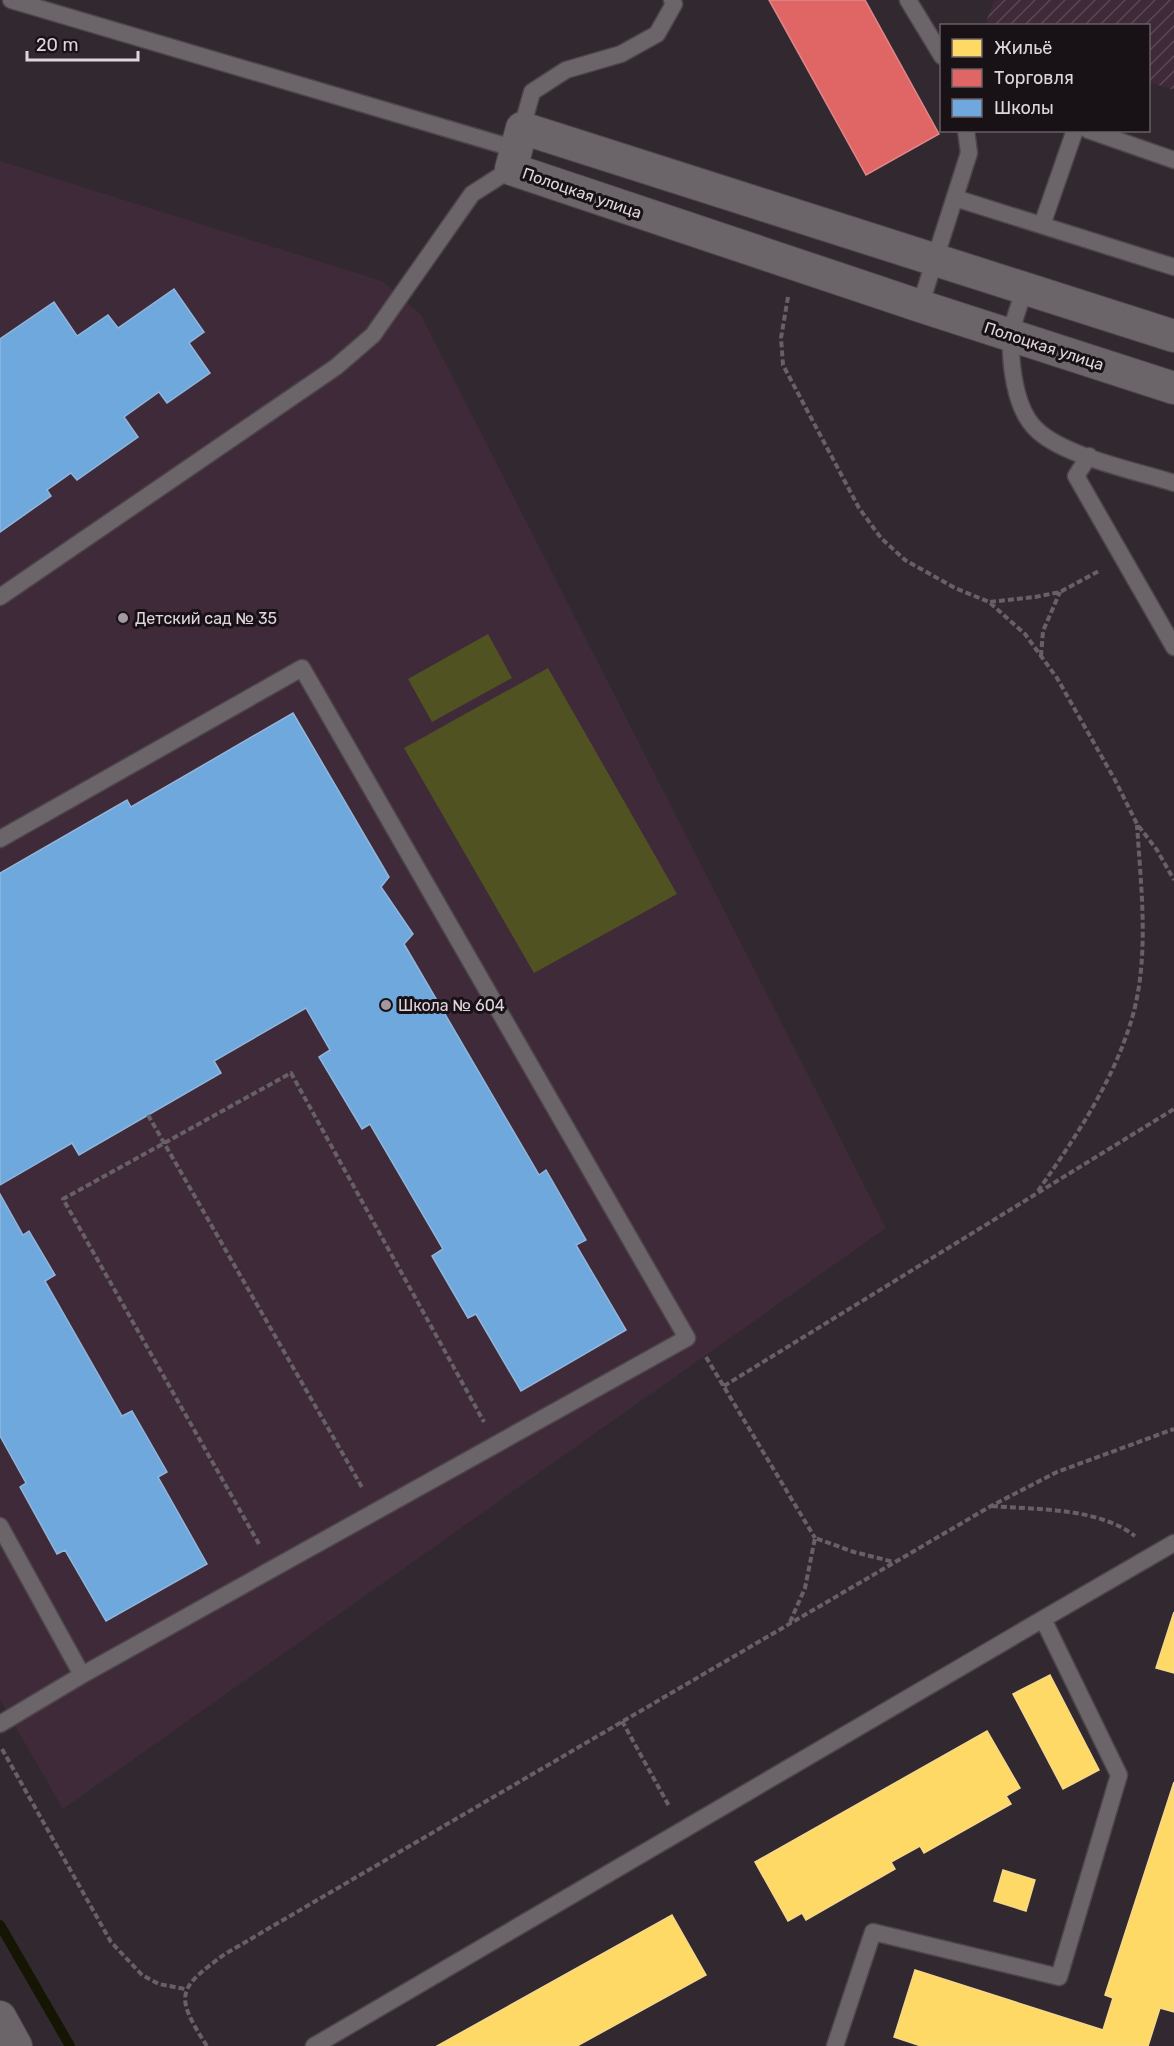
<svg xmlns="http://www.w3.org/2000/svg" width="1174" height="2046" viewBox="0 0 1174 2046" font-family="Rubik,sans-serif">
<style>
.built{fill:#3f2a39}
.industrial{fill:url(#industrial-furrows)}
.green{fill:#505222}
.homes{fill:#ffd966;stroke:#f6d88a;stroke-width:1.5}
.shops{fill:#e06666;stroke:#e0878a;stroke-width:1.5}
.schools{fill:#6fa8dc;stroke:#91b6dc;stroke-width:1.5}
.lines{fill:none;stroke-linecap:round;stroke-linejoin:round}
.stream{stroke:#151504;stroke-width:10}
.lane-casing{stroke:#4d454a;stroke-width:19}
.street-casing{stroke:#4d454a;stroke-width:34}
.path{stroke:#676165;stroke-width:4;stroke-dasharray:6 3;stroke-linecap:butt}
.lane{stroke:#6b6469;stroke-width:16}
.street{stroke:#6b6469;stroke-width:32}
.poi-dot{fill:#a398a0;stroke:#181116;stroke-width:2}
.labels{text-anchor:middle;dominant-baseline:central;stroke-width:6;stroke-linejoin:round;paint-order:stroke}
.street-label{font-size:16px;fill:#e0d5dd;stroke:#181116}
.poi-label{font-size:16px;fill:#e0d5dd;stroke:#181116;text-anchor:start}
</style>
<defs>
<pattern id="industrial-furrows" width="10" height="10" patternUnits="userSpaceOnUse" patternTransform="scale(1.5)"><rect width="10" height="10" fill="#3f2a39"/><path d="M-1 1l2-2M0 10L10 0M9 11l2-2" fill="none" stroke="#5a4855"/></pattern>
</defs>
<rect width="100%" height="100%" fill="#32282f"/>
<!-- built -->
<path class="built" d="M0,161L382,281L421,315L886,1228L63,1809L0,1700Z"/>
<!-- industrial -->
<path class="industrial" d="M994,0H1174V90L1149,82L1148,26L985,25Z"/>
<!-- green -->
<path class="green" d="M488,634L512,678L432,722L408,679Z
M548,668L677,894L534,973L404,748Z"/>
<!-- homes -->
<path class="homes" d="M1174,1612V1673L1156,1668Z
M1050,1675L1099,1770L1063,1789L1013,1694Z
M987,1731L1020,1788L1006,1796L1011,1804L924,1853L920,1846L891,1862L895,1869L806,1920L802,1913L788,1921L755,1862Z
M1174,1782V2012L1160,2008L1148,2046H921L894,2037L915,1970L1103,2030L1113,1998L1105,1995Z
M1003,1870L1035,1880L1026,1911L994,1901Z
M672,1915L706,1975L577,2046H437Z"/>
<!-- shops -->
<path class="shops" d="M769,0H865L939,134L866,175Z"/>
<!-- schools -->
<path class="schools" d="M174,289L204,332L189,343L210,373L167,403L159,392L124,417L138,437L77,480L71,473L47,490L51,496L0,532V339L54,302L77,336L108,315L118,328Z
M293,713L389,877L381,887L413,934L404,944L539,1175L546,1170L586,1240L576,1245L626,1330L521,1391L476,1314L468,1318L432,1256L443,1249L370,1124L362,1129L319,1057L330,1050L306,1008L214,1061L221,1073L79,1155L72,1143L0,1185V873L127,800L131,807Z
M0,1194L23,1235L29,1231L55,1275L45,1281L122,1416L132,1411L167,1472L158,1477L207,1564L106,1621L65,1550L57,1554L20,1487L26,1483L0,1436Z"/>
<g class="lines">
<!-- stream -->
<path class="stream" d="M0,1925L70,2046"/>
<!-- lane casing -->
<g class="lane-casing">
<path id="lane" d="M11,0L516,149
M908,0L942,56
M522,128L532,92L566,70L621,54L657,34L674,4L672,0
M1088,130L1174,160
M955,198L1174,267
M1042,225L1075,130
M1025,289C1020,304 1012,322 1011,337C1010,364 1015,408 1035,428C1061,456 1137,471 1174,483
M920,306L969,153L966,130
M1089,456L1076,476L1174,647
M0,597L336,367L373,335L472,194L511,169
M0,839L302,668L687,1338L82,1675L0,1724
M0,1526L82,1675
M314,2046L1043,1619
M835,2046L873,1932L1059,1977L1119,1775L1043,1619L1174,1543"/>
</g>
<!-- street casing -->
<g class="street-casing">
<path id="street" d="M1174,336L522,128L511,169L920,306L1174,388
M0,2017L16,2046"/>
</g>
<!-- path -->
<path class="path" d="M788,297L781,338L783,365L859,508L881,538L905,560L955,588L989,602L1025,634L1057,678L1115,780L1137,824L1157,850L1174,880
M990,602L1035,597L1060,592L1099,571
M1041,656L1043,631L1060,592
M148,1115L363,1489
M1038,1191C1077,1135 1116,1078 1134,1011C1149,952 1141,886 1137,825
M706,1357L815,1538
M724,1386L1174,1109
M992,1506C1037,1510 1097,1507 1135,1536
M259,1544L63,1199L291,1073L484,1422
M790,1622L805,1588L815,1538L854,1552L894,1562
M622,1721L669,1806
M2,1749L111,1942L142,1975L159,1984L185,1989
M207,2046C174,1995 177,1989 225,1954L991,1506L1057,1472L1174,1429"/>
<!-- lane -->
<use href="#lane" class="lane"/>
<!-- street -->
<use href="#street" class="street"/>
</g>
<!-- markers -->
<g class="poi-dot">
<circle cx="123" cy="618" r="6"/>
<circle cx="386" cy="1005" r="6"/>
</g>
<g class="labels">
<!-- street labels -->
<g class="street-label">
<text transform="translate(582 193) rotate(19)">Полоцкая улица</text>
<text transform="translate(1044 346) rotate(18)">Полоцкая улица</text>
</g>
<!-- poi labels -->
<g class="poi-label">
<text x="135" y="618">Детский сад № 35</text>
<text x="398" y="1005">Школа № 604</text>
</g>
</g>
<!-- legend -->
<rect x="940" y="24" width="210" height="108" fill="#181116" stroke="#685f66" stroke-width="1.5"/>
<rect x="952" y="39" width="30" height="18" fill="#ffd966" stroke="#685f66" stroke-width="1.5"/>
<text x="994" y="54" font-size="18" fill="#e0d5dd">Жильё</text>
<rect x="952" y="69" width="30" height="18" fill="#e06666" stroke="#685f66" stroke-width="1.5"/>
<text x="994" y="84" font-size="18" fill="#e0d5dd">Торговля</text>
<rect x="952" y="99" width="30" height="18" fill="#6fa8dc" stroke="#685f66" stroke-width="1.5"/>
<text x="994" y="114" font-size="18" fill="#e0d5dd">Школы</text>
<!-- scale -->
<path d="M27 51v9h111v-9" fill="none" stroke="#e0d5dd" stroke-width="3"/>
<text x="36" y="51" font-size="18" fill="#e0d5dd" stroke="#181116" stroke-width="4.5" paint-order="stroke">20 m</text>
</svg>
